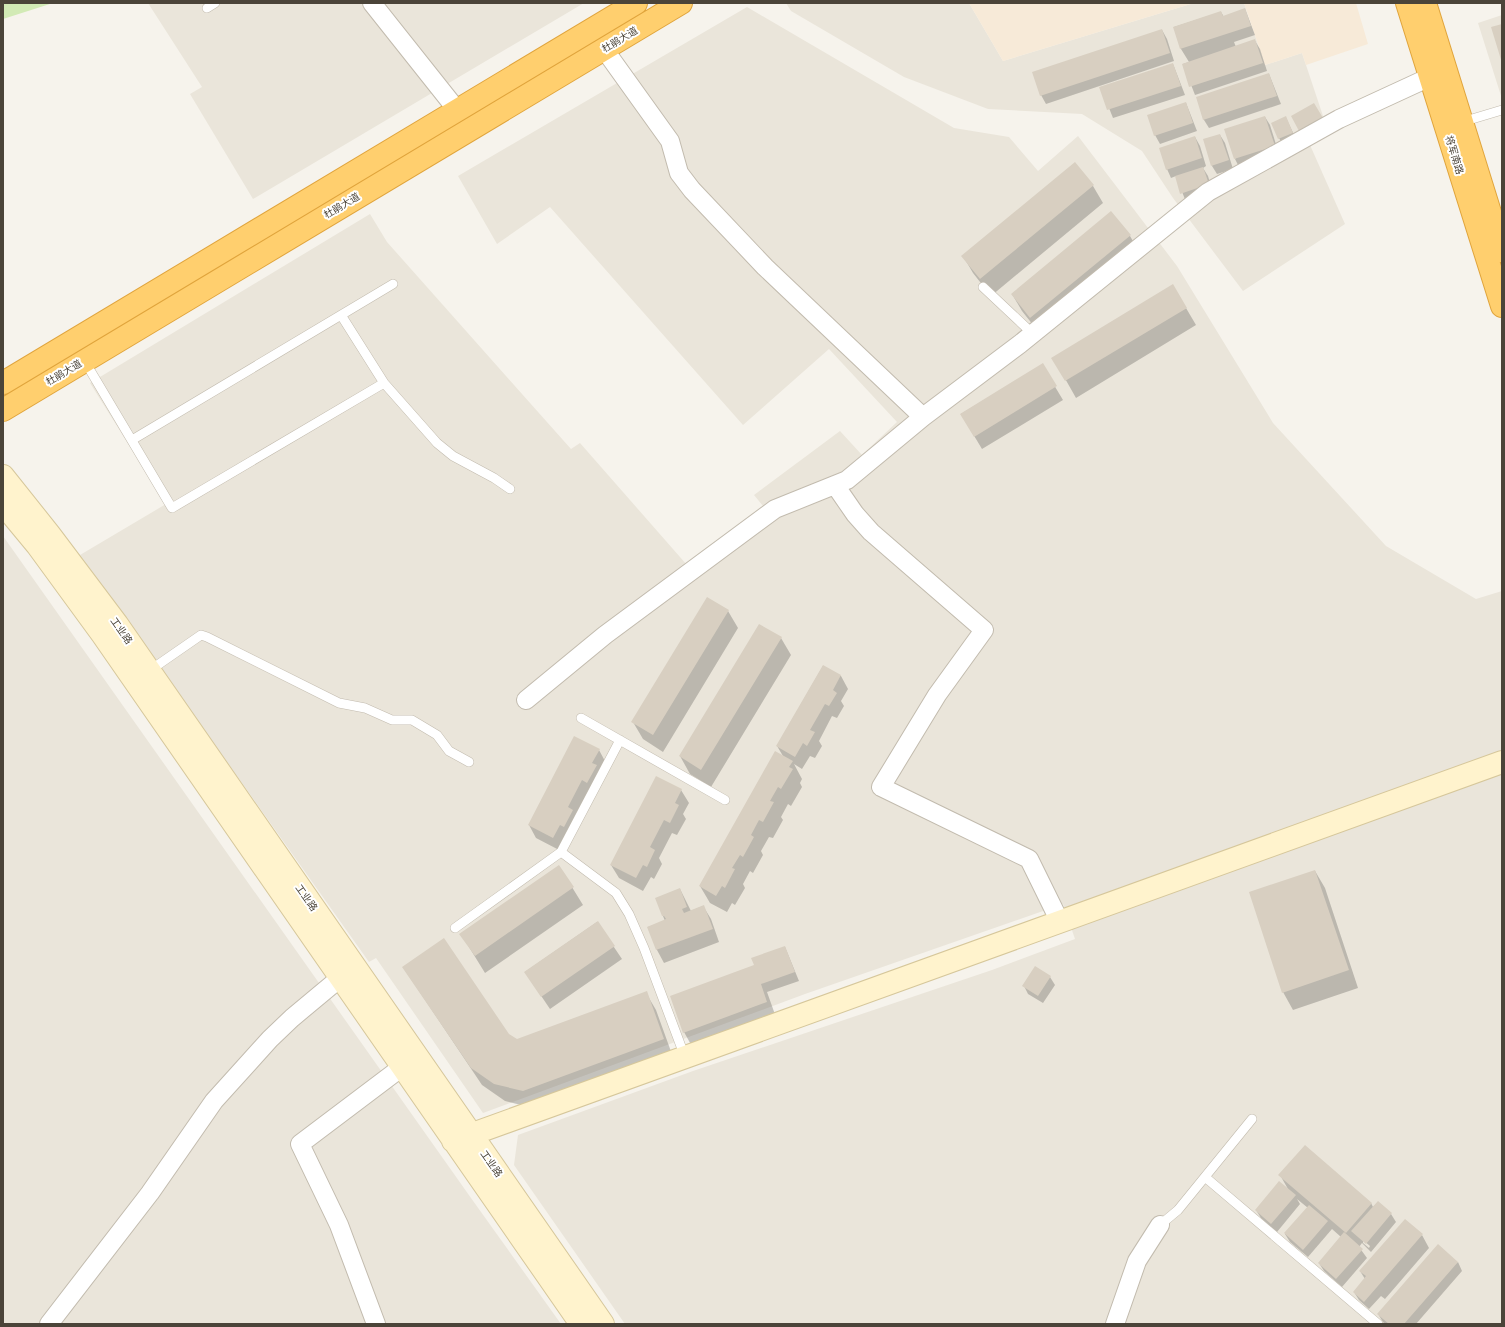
<svg xmlns="http://www.w3.org/2000/svg" width="1505" height="1327" viewBox="0 0 1505 1327" font-family="Signika,'Noto Sans SC',sans-serif">
<style>
.residential{fill:#eae5da}
.commercial{fill:#f7ead8}
.green{fill:#d2eab5}
.shadow{fill:#0003;fill-rule:evenodd}
.building{fill:#d8cfc1}
.lines{fill:none;stroke-linecap:round;stroke-linejoin:round}
.lane-casing{stroke:#c2bbae;stroke-width:10}
.street-casing{stroke:#c2bbae;stroke-width:20}
.secondary-casing{stroke:#d6c79b;stroke-width:24}
.highway-casing{stroke:#e0a43c;stroke-width:24}
.lane{stroke:#fff;stroke-width:9}
.street{stroke:#fff;stroke-width:18}
.secondary{stroke:#fff3cd;stroke-width:22}
.highway{stroke:#ffcf6e;stroke-width:22}
.labels{text-anchor:middle;dominant-baseline:central;stroke-width:4;stroke-linejoin:round;paint-order:stroke}
.street-label{font-size:10px;fill:#4b4439;stroke:#fff}
</style>
<rect width="100%" height="100%" fill="#f6f3ec"/>
<!-- residential -->
<path class="residential" d="M148,3H584L253,199L190,94L202,87Z
M786,3H969L1003,61L1194,3H1244L1265,65L1302,53L1329,134L1310,145L1345,224L1243,291L1173,198L1142,151L1082,114L988,109L904,77L791,11Z
M747,7L954,128L1009,137L1038,171L1078,136L1177,266L1273,423L1386,546L1476,599L1502,591V1324H625L514,1165L518,1135L693,1071L992,970L1075,939L1063,904L805,994L483,1113L376,958L369,962L80,555L166,504L90,383L370,214L387,242L571,449L580,443L687,565L763,506L754,495L840,431L862,455L897,422L829,349L743,425L550,207L497,244L458,176Z
M1502,15V99L1478,23Z
M3,536L471,1198L561,1324H3Z"/>
<!-- commercial -->
<path class="commercial" d="M969,3H1194L1003,61Z
M1244,3H1356L1368,44L1306,65L1302,53L1265,65Z"/>
<!-- green -->
<path class="green" d="M3,3H53L3,19Z"/>
<!-- shadow -->
<path class="shadow" d="M1245,9L1255,35L1234,42L1236,47L1255,41L1260,49L1267,71L1195,95L1183,64L1189,62L1181,49L1174,27L1221,12L1224,17Z
M1162,30L1167,39L1174,61L1046,104L1041,95Z
M1173,64L1185,95L1113,118L1101,88Z
M1269,74L1281,104L1209,128L1204,120L1197,98Z
M1186,103L1197,131L1160,144L1155,135Z
M1265,117L1270,125L1279,154L1239,167L1235,159Z
M1286,118L1297,141L1284,147L1279,138Z
M1220,135L1225,143L1233,169L1217,174L1212,166Z
M1195,137L1200,146L1206,166L1203,168L1208,176L1213,193L1186,202L1176,176L1171,178L1167,169Z
M1075,163L1093,186L1103,203L991,296L973,273L963,256Z
M1111,213L1130,236L1140,253L1041,335L1022,311L1012,294Z
M1186,308L1196,325L1076,398L1063,375Z
M1042,365L1063,400L982,449L961,414Z
M728,611L738,628L663,752L643,739L633,722Z
M781,638L791,655L711,787L690,774L680,756Z
M823,666L841,676L848,689L841,701L844,706L837,718L832,716L819,741L822,746L815,758L810,756L802,769L794,764L802,779L800,783L802,787L791,806L788,804L781,817L783,820L773,838L769,837L761,851L763,855L753,873L750,871L743,884L745,888L735,905L732,903L727,912L710,903L700,886L783,756L777,746Z
M599,750L606,763L561,851L536,838L529,825Z
M681,790L689,803L683,814L686,819L677,835L672,833L659,858L662,864L654,879L651,877L643,891L619,878L611,865Z
M559,866L583,905L485,973L461,934Z
M1315,871L1325,888L1358,988L1293,1010L1283,992Z
M680,889L691,911L703,906L711,919L719,942L664,963L657,950L648,927L665,921L663,916Z
M597,922L622,959L550,1009L525,972Z
M785,947L799,981L767,992L777,1020L694,1050L684,1032Z
M403,967L517,1040L646,993L656,1010L673,1057L533,1108L505,1101L482,1085Z
M1050,977L1055,985L1043,1003L1028,994L1024,986Z
M1280,1175L1371,1203L1373,1207L1378,1202L1391,1214L1396,1222L1371,1252L1362,1243L1359,1247L1367,1258L1342,1287L1324,1271L1319,1263L1341,1237L1332,1229L1308,1257L1290,1242L1285,1234L1308,1208L1297,1199L1300,1204L1277,1232L1261,1218L1256,1210L1288,1189ZM1363,1240L1370,1246L1369,1248L1363,1243Z
M1422,1235L1429,1248L1385,1299L1381,1296L1369,1309L1359,1300L1354,1292L1365,1279L1360,1271Z
M1458,1262L1462,1271L1416,1324H1385L1383,1322L1378,1314Z"/>
<!-- building -->
<path class="building" d="M1245,8L1251,26L1180,49L1173,27L1221,11L1223,16Z
M1502,24V63L1491,27Z
M1162,29L1170,53L1040,96L1032,72Z
M1255,39L1263,63L1189,87L1182,64Z
M1173,63L1181,86L1107,110L1099,87Z
M1269,73L1277,96L1203,120L1196,97Z
M1186,102L1193,123L1154,136L1147,115Z
M1314,103L1323,118L1299,131L1291,116Z
M1265,116L1275,146L1234,159L1224,129Z
M1286,116L1293,133L1278,139L1271,123Z
M1220,134L1229,160L1211,166L1203,139Z
M1195,136L1202,158L1166,170L1159,148Z
M1075,162L1094,185L980,279L961,256Z
M1203,167L1209,184L1180,194L1175,176Z
M1111,211L1131,235L1030,318L1011,294Z
M1173,284L1187,308L1065,381L1051,358Z
M1043,363L1057,386L974,437L960,414Z
M707,597L729,610L653,735L631,722Z
M759,624L782,637L701,770L679,756Z
M823,665L841,675L833,690L837,693L829,706L825,704L810,730L815,732L807,746L803,743L795,757L776,746Z
M574,736L600,749L592,763L597,765L587,783L582,780L568,807L573,810L564,827L560,825L553,838L528,825Z
M775,751L793,761L789,767L793,769L781,789L778,787L770,801L774,802L763,822L759,820L751,835L754,837L743,857L740,855L732,868L735,869L725,888L722,886L716,896L699,886Z
M656,776L682,789L675,803L679,805L670,823L664,820L650,847L655,850L647,867L643,865L636,878L610,865Z
M559,865L574,887L475,956L459,934Z
M1315,870L1349,970L1282,993L1249,892Z
M680,888L687,907L682,909L684,913L704,905L713,929L656,950L647,927L666,919L664,916H662L655,898Z
M598,921L615,946L541,997L524,972Z
M444,938L509,1034L517,1039L647,991L664,1039L523,1091L494,1084L471,1068L402,967Z
M785,946L795,972L761,984L767,1002L683,1033L670,996L754,965L751,958Z
M1035,966L1051,976L1038,996L1022,986Z
M1305,1145L1372,1203L1346,1233L1278,1175Z
M1279,1181L1296,1195L1271,1224L1255,1210Z
M1378,1201L1392,1213L1366,1244L1351,1231Z
M1309,1205L1328,1221L1303,1250L1284,1233Z
M1405,1219L1423,1234L1364,1302L1353,1292L1366,1276L1359,1271Z
M1344,1232L1363,1249L1336,1279L1318,1263Z
M1438,1244L1458,1262L1404,1324H1389L1377,1314Z"/>
<g class="lines">
<!-- lane casing -->
<g class="lane-casing">
<path id="lane" d="M207,8L215,3
M1462,122L1502,110
M983,287L1033,334
M341,315L384,383L437,443L453,456L494,478L510,489
M84,360L172,508L384,383
M132,440L393,284
M149,671L201,635L207,637L339,703L365,708L392,720H412L437,735L449,751L469,762
M581,718L725,800
M561,852L620,740
M455,928L561,852L616,893L629,914L644,948L685,1057
M1205,1177L1378,1324
M1160,1225L1178,1210L1252,1119"/>
</g>
<!-- street casing -->
<g class="street-casing">
<path id="street" d="M372,3L457,110
M604,49L670,141L679,173L692,190L765,267L923,417
M835,485L855,514L871,532L984,630L937,695L881,787L1029,859L1060,922
M526,700L605,635L775,509L847,480L923,417L1020,344L1208,192L1339,119L1430,77
M49,1324L150,1193L214,1101L270,1039L292,1018L340,978
M376,1324L339,1225L300,1144L402,1067
M1115,1324L1137,1261L1160,1225"/>
</g>
<!-- secondary casing -->
<g class="secondary-casing">
<path id="secondary" d="M3,476L50,535L117,624L603,1324
M3,504L37,545L102,634L581,1324
M453,1141L1502,762"/>
</g>
<!-- highway casing -->
<g class="highway-casing">
<path id="highway" d="M1407,3L1502,306
M1425,3L1502,251
M3,383L636,3
M3,410L681,3"/>
</g>
<!-- lane -->
<use href="#lane" class="lane"/>
<!-- street -->
<use href="#street" class="street"/>
<!-- secondary -->
<use href="#secondary" class="secondary"/>
<!-- highway -->
<use href="#highway" class="highway"/>
</g>
<g class="labels">
<!-- street labels -->
<g class="street-label">
<text transform="translate(620 40) rotate(-31)">杜鹃大道</text>
<text transform="translate(1454 155) rotate(73)">将军南路</text>
<text transform="translate(342 206) rotate(-31)">杜鹃大道</text>
<text transform="translate(64 373) rotate(-31)">杜鹃大道</text>
<text transform="translate(121 631) rotate(55)">工业路</text>
<text transform="translate(306 898) rotate(55)">工业路</text>
<text transform="translate(491 1164) rotate(55)">工业路</text>
</g>
</g>
<!-- border -->
<rect width="1505" height="1327" fill="none" stroke="#4b4439" stroke-width="8"/>
</svg>
